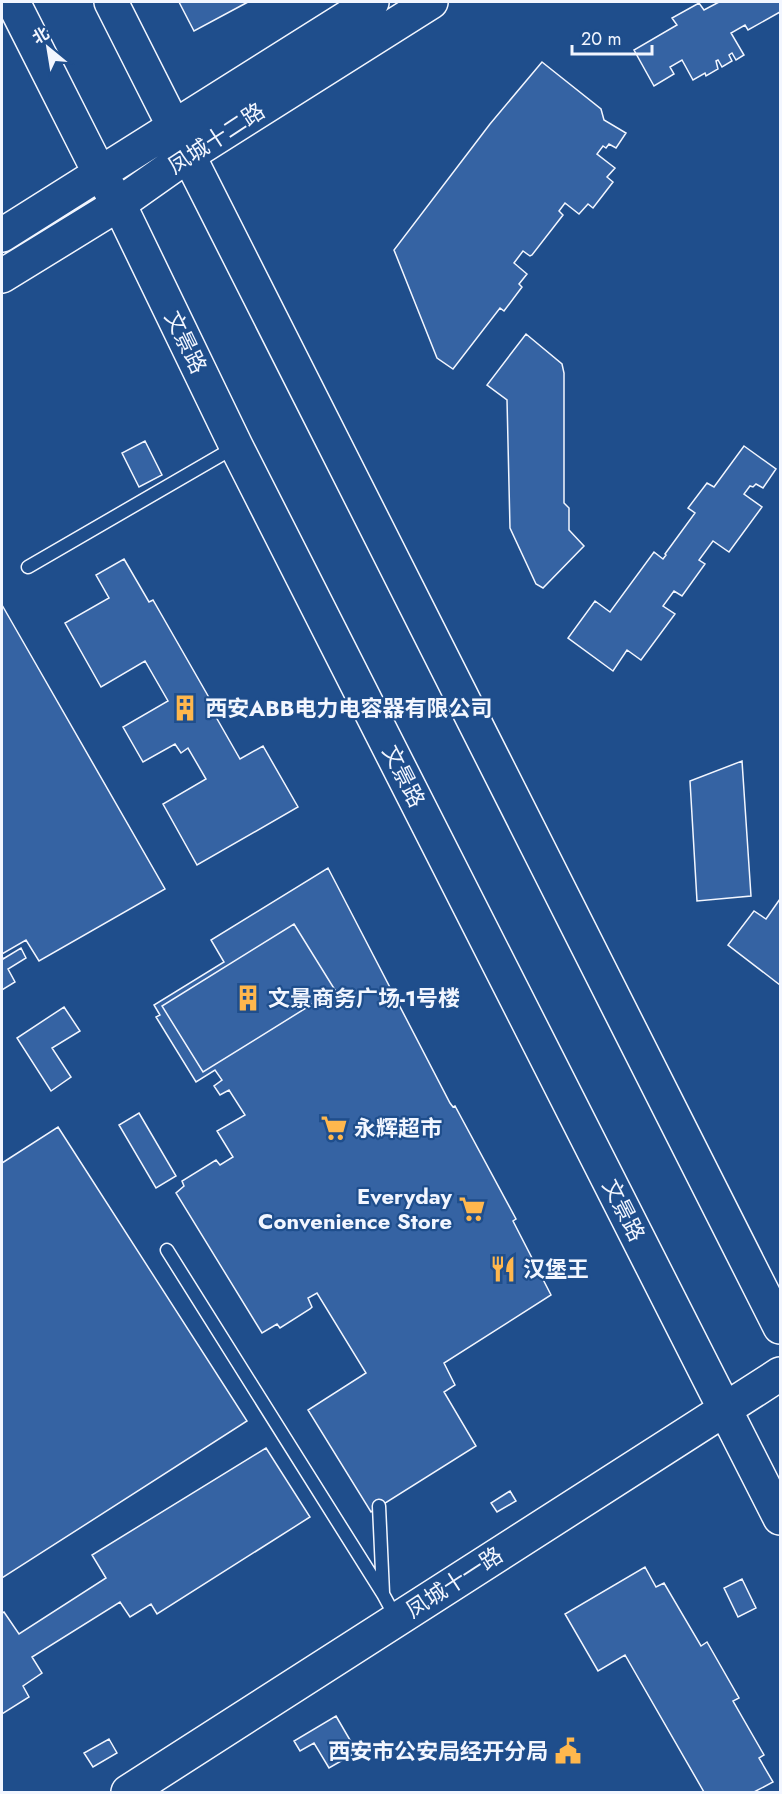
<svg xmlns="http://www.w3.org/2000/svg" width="782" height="1794" viewBox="0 0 782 1794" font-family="Jost,'Noto Sans SC',sans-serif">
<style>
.building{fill:#3563a3;stroke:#f2f6ff;stroke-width:1.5}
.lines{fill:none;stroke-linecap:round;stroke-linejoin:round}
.lane-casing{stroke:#f2f6ff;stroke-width:15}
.secondary-casing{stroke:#f2f6ff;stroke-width:36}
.lane{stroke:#1f4e8c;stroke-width:12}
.secondary{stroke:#1f4e8c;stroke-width:33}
.labels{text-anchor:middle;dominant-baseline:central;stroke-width:4.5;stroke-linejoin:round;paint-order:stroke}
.street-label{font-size:22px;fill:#f2f6ff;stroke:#1f4e8c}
.poi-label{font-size:22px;font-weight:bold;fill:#f2f6ff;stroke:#1f4e8c;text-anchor:start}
</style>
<rect width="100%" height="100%" fill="#1f4e8c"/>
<!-- building -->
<path class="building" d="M179,2H248L194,31Z
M719,2H780V12L748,30L745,25L731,33L744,55L736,60L732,53L729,55L732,61L722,67L718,60L716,61L718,69L706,76L705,73L693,80L682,60L670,67L674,74L654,86L634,50L677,25L672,18L699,3L704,10Z
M542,62L601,109L604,120L626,133L616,148L609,144L606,148L603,146L597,154L615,168L607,177L613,182L593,208L588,204L579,214L565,203L559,211L563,215L532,255L530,256L523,251L514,263L527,274L519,284L522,287L504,311L500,308L453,369L437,358L394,250L490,124Z
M526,334L562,364L564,373V503L569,508V530L584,546L543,588L536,584L510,528L507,400L487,385Z
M145,441L162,475L139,487L122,453Z
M744,446L776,469L763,488L756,484L753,487L750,486L744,494L762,507L729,552L713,541L699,560L705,564L682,596L674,591L663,606L675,614L641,660L627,650L613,671L568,638L595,601L610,612L654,552L663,559L666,555L665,554L695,513L688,508L707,483L714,487Z
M124,559L149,602L153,600L219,715L216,717L240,759L263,746L298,807L197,865L163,804L206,779L188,748L181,753L175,744L143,762L123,727L168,701L145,661L101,687L65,623L109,598L96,575Z
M2,605L165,889L39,961L26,940L2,954Z
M742,761L751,896L697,901L690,781Z
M328,868L450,1103L453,1107L455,1106L516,1219L513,1221L551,1295L444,1363L455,1385L444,1392L476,1446L371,1512L308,1410L366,1373L317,1293L308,1298L312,1307L310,1309L280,1328L277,1324L262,1333L176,1193L184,1186L182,1181L216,1160L220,1165L233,1157L217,1131L245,1115L229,1090L220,1095L214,1086L222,1080L215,1070L196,1082L156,1017L160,1015L154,1005L224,962L211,940Z
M780,899V985L728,945L754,911L766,919Z
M294,924L335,990L203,1072L162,1006Z
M21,948L26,958L8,969L15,982L2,990V956L3,959Z
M64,1007L80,1031L52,1048L71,1077L51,1091L17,1038Z
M139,1113L176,1176L156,1188L119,1125Z
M58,1127L247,1421L2,1578V1163Z
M266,1448L310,1517L157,1614L151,1604L130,1617L120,1602L32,1657L42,1673L23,1686L29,1697L2,1714V1613L4,1612L19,1634L106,1578L92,1555Z
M510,1491L516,1501L497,1512L491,1503Z
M645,1567L656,1587L664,1583L701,1646L707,1642L739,1698L733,1701L764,1755L759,1758L773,1782L754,1792H704L625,1655L598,1671L565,1614Z
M742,1579L756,1608L738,1617L724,1588Z
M336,1716L357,1752L329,1768L314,1743L300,1751L294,1741Z
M109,1739L117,1753L93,1767L84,1753Z"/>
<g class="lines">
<!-- lane casing -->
<g class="lane-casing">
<path id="lane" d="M28,567L235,447
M167,1250L383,1594L396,1618
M379,1506L383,1593"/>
</g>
<!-- secondary casing -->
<g class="secondary-casing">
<path id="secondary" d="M13,2L100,174L119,204L236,446L780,1518
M111,2L780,1327
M2,235L372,2
M2,276L119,204L187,156L431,2
M128,1792L780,1374"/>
</g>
<!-- lane -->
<use href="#lane" class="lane"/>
<!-- secondary -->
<use href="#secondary" class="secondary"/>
</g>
<!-- icons -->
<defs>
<g id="building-bare" transform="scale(2.07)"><path d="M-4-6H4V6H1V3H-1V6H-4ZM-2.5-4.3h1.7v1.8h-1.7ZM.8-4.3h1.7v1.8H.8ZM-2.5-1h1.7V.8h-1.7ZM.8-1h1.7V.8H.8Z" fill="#ffb74d" stroke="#1f4e8c" stroke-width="2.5" paint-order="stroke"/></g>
<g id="supermarket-bare" transform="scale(2.07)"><path d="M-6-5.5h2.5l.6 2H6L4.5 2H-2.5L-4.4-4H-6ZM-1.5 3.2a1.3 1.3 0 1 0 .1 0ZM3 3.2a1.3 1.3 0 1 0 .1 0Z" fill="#ffb74d" stroke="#1f4e8c" stroke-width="2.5" paint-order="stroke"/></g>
<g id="restaurant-bare" transform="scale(2.07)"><path d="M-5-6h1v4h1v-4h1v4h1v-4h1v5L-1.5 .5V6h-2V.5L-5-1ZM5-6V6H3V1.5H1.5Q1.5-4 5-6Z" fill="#ffb74d" stroke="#1f4e8c" stroke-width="2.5" paint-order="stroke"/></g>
<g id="civic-bare" transform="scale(2.07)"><path d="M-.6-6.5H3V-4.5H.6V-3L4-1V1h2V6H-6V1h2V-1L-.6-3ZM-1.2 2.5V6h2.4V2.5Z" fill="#ffb74d" stroke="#1f4e8c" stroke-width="2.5" paint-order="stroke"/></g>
</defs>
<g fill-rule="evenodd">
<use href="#building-bare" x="185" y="708"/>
<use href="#building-bare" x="248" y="998"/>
<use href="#supermarket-bare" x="334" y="1128"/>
<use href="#supermarket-bare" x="472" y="1209"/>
<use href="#restaurant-bare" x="503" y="1269"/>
<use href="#civic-bare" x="568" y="1751"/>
</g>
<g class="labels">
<!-- street labels -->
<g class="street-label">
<text transform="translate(216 138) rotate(-33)">凤城十二路</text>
<text transform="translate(186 342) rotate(64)">文景路</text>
<text transform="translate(404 776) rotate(63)">文景路</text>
<text transform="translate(624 1210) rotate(63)">文景路</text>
<text transform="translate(454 1582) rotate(-33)">凤城十一路</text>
</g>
<!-- poi labels -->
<g class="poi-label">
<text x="205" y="708">西安ABB电力电容器有限公司</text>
<text x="268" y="998">文景商务广场-1号楼</text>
<text x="354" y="1128">永辉超市</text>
<text x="452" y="1196" text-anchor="end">Everyday<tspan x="452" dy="25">Convenience Store</tspan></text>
<text x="523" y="1269">汉堡王</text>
<text x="548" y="1751" text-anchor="end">西安市公安局经开分局</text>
</g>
</g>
<!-- border -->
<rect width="782" height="1794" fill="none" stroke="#f2f6ff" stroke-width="6"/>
<!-- north arrow -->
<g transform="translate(48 48) rotate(330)" stroke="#1f4e8c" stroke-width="4.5" paint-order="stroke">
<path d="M0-4.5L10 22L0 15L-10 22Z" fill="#f2f6ff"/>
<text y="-9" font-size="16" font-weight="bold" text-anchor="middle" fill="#f2f6ff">北</text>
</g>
<!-- scale -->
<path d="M572 45v9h80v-9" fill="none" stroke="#f2f6ff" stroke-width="3"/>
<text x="581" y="45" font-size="18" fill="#f2f6ff" stroke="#1f4e8c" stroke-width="4.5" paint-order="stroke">20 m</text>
</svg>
